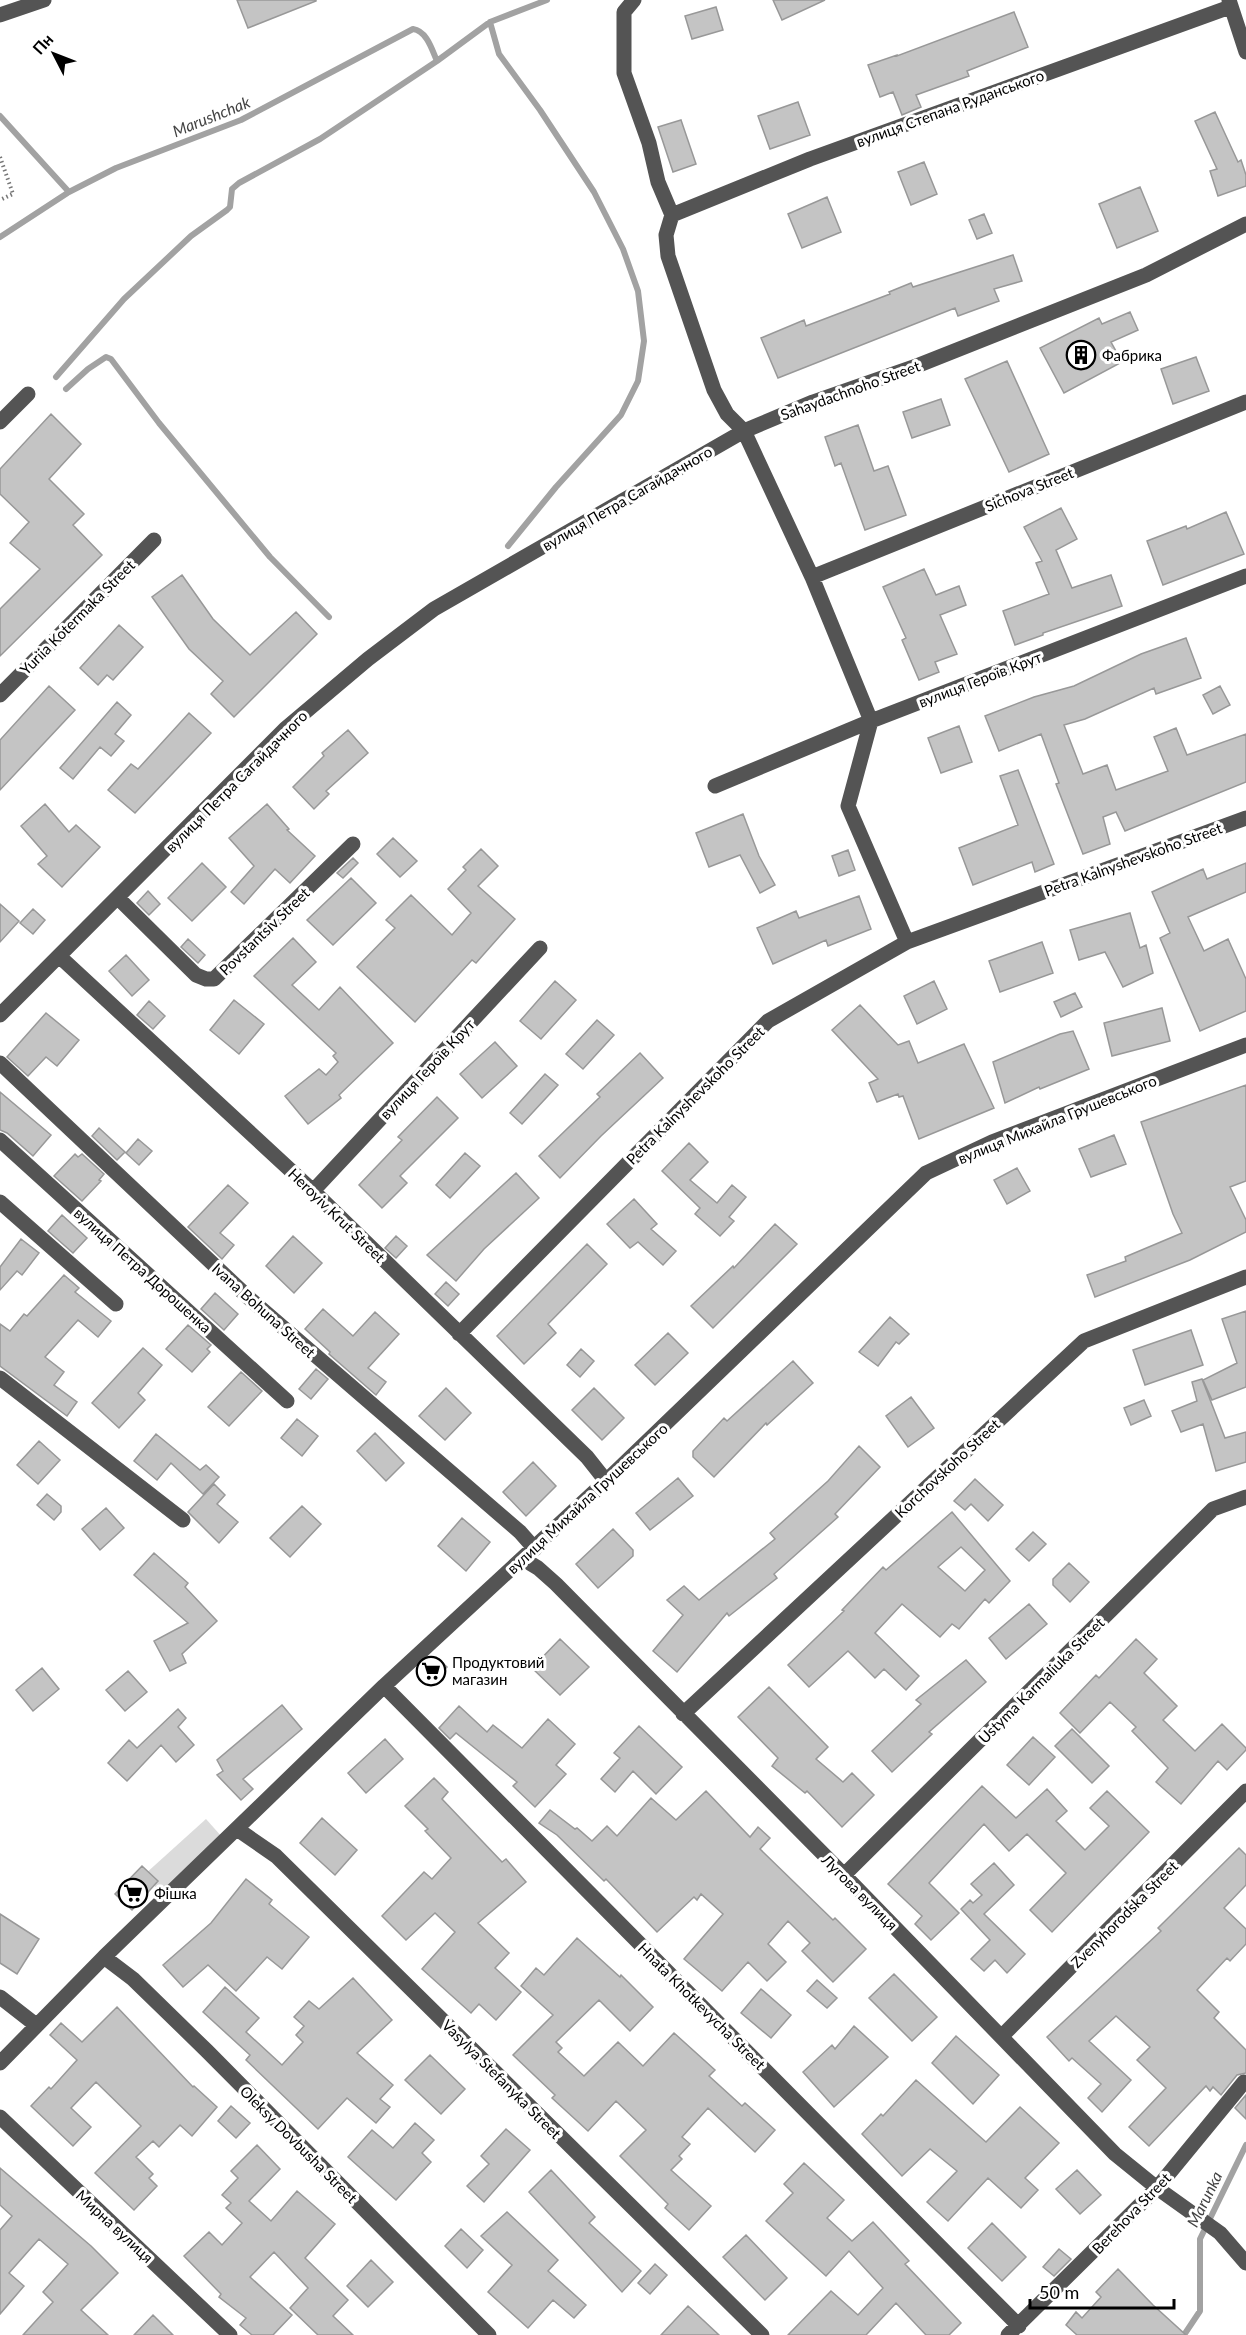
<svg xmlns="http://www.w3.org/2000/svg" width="1246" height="2335" viewBox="0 0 1246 2335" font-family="Lato,sans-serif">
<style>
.green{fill:#dbdbdb}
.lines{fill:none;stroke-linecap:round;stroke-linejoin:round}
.stream{stroke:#a2a2a2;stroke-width:6}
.building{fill:#c4c4c4;stroke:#989898;stroke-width:1.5;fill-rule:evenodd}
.path{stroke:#767676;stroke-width:4;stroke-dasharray:1.5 3;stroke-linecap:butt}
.minor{stroke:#545454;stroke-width:15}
.labels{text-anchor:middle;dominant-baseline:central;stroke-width:6;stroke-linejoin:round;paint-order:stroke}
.street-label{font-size:15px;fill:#000;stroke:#fff}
.poi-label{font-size:15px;fill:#000;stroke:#fff;text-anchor:start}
.water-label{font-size:16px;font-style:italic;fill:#434343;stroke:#fff}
</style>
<rect width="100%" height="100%" fill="#fff"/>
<!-- green -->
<path class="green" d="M206,1819L222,1837L163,1895L144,1875Z"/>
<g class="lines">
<!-- stream -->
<path class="stream" d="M490,22L499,54L540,110L594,192L623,249L638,291L644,341L638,381L621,415L556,487L508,546
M0,116L69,192
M0,237L69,192L116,168L241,120L413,29C427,31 432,50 437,61
M56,377L124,299L191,236L227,210L230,207L232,189L239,183L320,139L437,61L490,22L547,0
M66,389L88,369L106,357L111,359L159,423L270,557L329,617
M1184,2335L1200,2311V2239L1246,2145"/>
</g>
<!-- building -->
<path class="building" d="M237,0H316V1L248,28Z
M773,0H825L782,20Z
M716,7L723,30L692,39L685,16Z
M1014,12L1028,47L967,71L969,76L916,95L921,107L902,115L893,92L880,97L868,65L897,55V56Z
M798,102L810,135L770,149L758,116Z
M1215,112L1238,162L1241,160L1246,175V186L1218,196L1210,171L1217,169L1195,121Z
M681,120L696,164L673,172L658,127Z
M924,162L937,194L911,205L898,172Z
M1140,187L1158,231L1117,248L1099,204Z
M827,197L841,232L802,248L788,214Z
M984,214L992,233L977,239L969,220Z
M1013,255L1022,281L994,289L999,301L958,316L955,308L778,378L761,338L804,320L806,326L890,294L889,292L911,283L913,287Z
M1130,312L1138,330L1111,342L1122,362L1064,393L1040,348L1099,318L1102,324Z
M1196,357L1209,391L1173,404L1161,369Z
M1007,361L1049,454L1009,472L965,379Z
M941,399L950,425L912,438L903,412Z
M51,414L81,444L49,479L84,514L73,525L102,555L0,656V609L40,569L10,543L29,522L0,494V469Z
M858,425L874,471L888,466L906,515L865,530L841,463L835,466L825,437Z
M1061,508L1077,539L1056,550L1072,588L1111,575L1122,606L1043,633V635L1015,645L1003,611L1049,594L1036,563L1042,561L1024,527Z
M1226,512L1244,554L1163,585L1147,541L1186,526L1187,529Z
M924,569L936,595L959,586L966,605L940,615L957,654L935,662L939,672L919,680L902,640L906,638L883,587Z
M182,575L213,619L250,655L296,612L317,634L234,717L211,694L223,681L189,649L152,597Z
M119,625L143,647L113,680L107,675L98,685L80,668Z
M1186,638L1201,678L1156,694L1154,688L1085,719L1064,725L1083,774L1107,765L1116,790L1168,771L1154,737L1176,728L1187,755L1246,734V782L1125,831L1116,812L1103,817L1110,844L1083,854L1056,784L1059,783L1041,734L999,751L985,716L1034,697L1074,686L1141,654Z
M49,686L75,710L0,790V740Z
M1220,686L1230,705L1213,714L1203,695Z
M117,702L131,715L115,734L124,741L111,756L100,747L73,779L60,768Z
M189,713L211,733L135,813L108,790L131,764L138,769Z
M959,726L972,762L941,773L928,738Z
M348,730L368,753L326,791L329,794L314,809L293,787L324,756L322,753Z
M1018,770L1054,864L1035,872L1032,862L973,885L959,848L1018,825L1000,776Z
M45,804L69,832L76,825L100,847L62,887L38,864L47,856L21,826Z
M267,804L289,829L287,830L315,856L290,883L275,869L244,904L231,892L254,866L229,838Z
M743,814L759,856L775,885L760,893L740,855L709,867L696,833Z
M393,838L417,861L400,877L377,854Z
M481,849L498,866L478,886L515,919L476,963L472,960L415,1022L357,967L395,928L386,920L411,895L452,935L471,913L448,889L466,870L463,867Z
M848,850L855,870L839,876L832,856Z
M353,858L358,863L343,878L337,873Z
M202,863L226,887L192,921L168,898Z
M1246,863V892L1188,917L1204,951L1228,939L1246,979V1011L1200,1031L1160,938L1170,933L1152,892L1203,869L1207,879Z
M351,878L376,903L333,945L307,920Z
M148,891L160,904L149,915L137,903Z
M859,896L871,929L828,946L826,940L773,964L757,928L796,911L799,918Z
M0,904L19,921L0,942Z
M33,909L45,920L33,934L20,923Z
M1130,913L1140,948L1146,945L1153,973L1123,987L1105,952L1079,960L1070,930Z
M293,938L316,962L292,985L319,1010L340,987L393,1043L339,1095L341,1098L308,1124L285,1096L319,1069L326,1075L338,1062L333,1056L336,1053L254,976Z
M188,939L205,955L198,963L181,947Z
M1042,942L1053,973L1000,992L989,961Z
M126,955L149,980L132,996L109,971Z
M555,981L576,1000L541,1039L520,1021Z
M934,981L947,1009L917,1024L904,996Z
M1075,993L1082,1007L1061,1017L1054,1002Z
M234,1000L264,1024L239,1054L210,1030Z
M149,1001L165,1016L153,1029L137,1015Z
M860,1005L898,1045L909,1041L918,1063L964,1044L994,1108L919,1139L903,1096L899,1097L898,1094L877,1102L869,1083L878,1079L832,1030Z
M1162,1008L1170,1041L1112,1056L1104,1023Z
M46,1013L79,1040L57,1066L46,1057L28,1076L7,1057Z
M597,1020L614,1035L583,1069L566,1054Z
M1073,1031L1089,1069L1040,1089L1039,1087L1005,1103L993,1062L1060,1034Z
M495,1042L517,1066L482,1098L460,1074Z
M640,1053L663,1078L601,1136L560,1178L539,1156L600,1097L597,1094Z
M545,1074L558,1085L522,1124L510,1113Z
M1246,1085V1181L1230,1187L1246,1220V1232L1190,1260L1095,1297L1087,1275L1126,1261L1125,1257L1182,1233L1173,1214L1141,1122Z
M0,1092L51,1135L33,1156L7,1133L0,1130Z
M437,1097L458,1118L400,1176L407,1183L382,1208L359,1185L402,1140L398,1137Z
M99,1128L125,1152L117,1160L92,1136Z
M1114,1135L1126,1164L1091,1177L1079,1149Z
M138,1139L152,1151L139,1165L126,1153Z
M689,1143L708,1162L690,1180L717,1203L732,1185L746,1197L729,1217L734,1221L720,1236L695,1214L700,1208L662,1171Z
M465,1153L480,1166L450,1198L436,1185Z
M75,1154L78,1157L82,1154L104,1174L99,1180L101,1181L82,1201L54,1176Z
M1017,1168L1030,1191L1007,1204L994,1180Z
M516,1173L539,1198L484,1249L456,1281L427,1255Z
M228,1185L248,1203L220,1233L234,1245L222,1259L188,1227Z
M634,1199L657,1224L651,1229L676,1251L663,1265L638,1242L630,1248L607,1224Z
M62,1215L87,1238L73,1253L48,1231Z
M775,1224L797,1244L713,1328L691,1306L733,1266L734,1268Z
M293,1236L322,1263L294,1293L266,1266Z
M396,1236L407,1246L396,1258L385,1248Z
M21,1239L39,1253L22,1275L17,1271L0,1290V1267Z
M587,1244L607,1264L548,1324L556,1333L524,1364L497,1336Z
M64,1275L79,1288L75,1292L111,1321L98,1337L78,1320L45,1357L64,1372L54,1385L77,1402L67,1416L0,1366V1324L10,1331L24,1314L27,1316Z
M446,1282L459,1294L448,1306L435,1294Z
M215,1293L238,1314L224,1330L201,1309Z
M323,1309L353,1336L375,1312L399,1334L368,1368L386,1382L376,1395L329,1354L330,1352L305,1329Z
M1246,1311V1387L1212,1400L1203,1380L1237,1363L1222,1319Z
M890,1317L909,1334L899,1344L896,1342L878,1366L859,1352Z
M188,1325L211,1345L207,1349L210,1352L192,1372L166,1349Z
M1191,1330L1203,1365L1145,1385L1133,1350Z
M668,1333L688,1353L655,1385L635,1365Z
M143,1348L162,1365L138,1393L145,1400L119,1428L92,1403Z
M581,1349L594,1361L580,1377L567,1365Z
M793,1361L813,1383L767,1425L766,1423L714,1477L693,1457V1451L724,1418L727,1421Z
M316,1369L328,1379L311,1399L299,1389Z
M241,1372L262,1391L229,1426L208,1407Z
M1202,1379L1225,1438L1246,1432V1462L1216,1471L1203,1424L1181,1432L1172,1411L1197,1401L1192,1382Z
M446,1388L471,1413L445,1440L419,1416Z
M594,1388L624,1418L602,1440L572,1410Z
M911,1397L934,1428L908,1447L886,1416Z
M1144,1400L1151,1416L1131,1425L1124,1408Z
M297,1419L318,1436L302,1456L281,1438Z
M375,1433L404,1463L386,1481L357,1451Z
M156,1434L200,1470L206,1465L219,1477L203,1494L171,1463L157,1480L134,1461Z
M39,1441L60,1460L38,1484L17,1465Z
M859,1446L880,1467L835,1514L838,1517L774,1574L777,1578L729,1616L727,1613L677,1672L653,1651L683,1615L667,1600L684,1586L699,1600L775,1539L770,1533L828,1481Z
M533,1462L556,1486L526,1516L503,1492Z
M678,1478L693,1496L650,1530L636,1513Z
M975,1479L1003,1505L988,1521L971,1504L965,1510L954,1501Z
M214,1484L225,1495L217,1504L238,1522L219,1543L188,1512Z
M47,1494L61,1506V1512L54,1520L37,1505Z
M302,1506L321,1524L290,1557L270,1538Z
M106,1508L124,1528L100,1550L82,1529Z
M952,1512L1010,1581L989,1603L985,1599L959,1629L952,1624L940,1637L902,1604L875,1633L919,1676L906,1690L884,1669L875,1678L848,1651L809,1687L788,1665L844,1611L842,1610L883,1567L886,1570ZM961,1547L985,1570L965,1591L938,1567Z
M462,1518L490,1542L466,1571L438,1546Z
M613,1529L633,1550V1556L598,1588L576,1564Z
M1033,1532L1046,1544L1029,1561L1016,1549Z
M154,1553L188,1583L185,1587L217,1621L182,1654L186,1663L170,1671L154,1641L188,1623L134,1575Z
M1069,1563L1089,1582L1070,1602L1053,1585V1579Z
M1029,1604L1047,1624L1006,1659L989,1638Z
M560,1639L589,1667L560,1695L532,1668Z
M1136,1639L1157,1659L1144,1673L1177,1706L1163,1720L1195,1751L1222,1724L1246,1748V1750L1227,1770L1218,1761L1181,1804L1156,1782L1168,1768L1132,1731L1136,1727L1110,1702L1080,1733L1060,1713L1096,1675L1099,1678Z
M436,1657L447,1667L428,1685L418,1674Z
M966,1660L986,1682L929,1732L932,1734L892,1772L872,1751L921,1704L916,1700Z
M42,1668L59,1689L33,1711L16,1690Z
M128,1671L147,1692L125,1711L106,1690Z
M769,1687L828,1747L816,1759L843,1782L852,1773L874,1795L842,1827L807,1791L805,1793L772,1766L778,1758L738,1717Z
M282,1705L302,1729L243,1779L253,1789L241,1800L217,1775L223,1771L217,1760Z
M459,1706L487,1732L493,1725L522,1748L548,1719L575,1744L556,1765L566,1774L535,1807L513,1786L517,1782L456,1733L450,1739L439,1728Z
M178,1709L186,1718L178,1727L194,1745L176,1762L161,1745L127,1781L108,1763L129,1740L137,1748Z
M639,1726L682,1767L656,1794L633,1771L615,1792L601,1779L620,1758L614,1753Z
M1072,1729L1109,1766L1092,1783L1055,1746Z
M1033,1737L1055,1757L1029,1785L1007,1765Z
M385,1739L403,1759L366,1793L348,1773Z
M434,1778L448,1792L442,1799L502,1862L506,1859L526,1882L478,1923L509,1953L495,1968L521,1992L496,2020L479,2004L471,2013L422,1969L455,1932L435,1913L406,1940L382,1916L424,1872L432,1879L451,1858L425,1831L428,1829L405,1806Z
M982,1786L1016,1818L1047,1789L1067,1811L1056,1821L1085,1850L1109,1826L1090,1808L1107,1791L1149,1832L1052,1932L1030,1910L1066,1873L1027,1834L1009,1851L984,1824L929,1883L959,1913L931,1940L915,1924L922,1916L888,1884Z
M706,1791L750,1837L758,1827L770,1838L760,1849L833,1920L835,1918L866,1949L833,1982L802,1951L810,1943L788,1921L768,1944L786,1962L767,1981L748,1962L722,1991L684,1959L723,1914L701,1894L697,1900L694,1897L657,1932L606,1879L604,1881L557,1835L539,1823L550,1810L575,1829L577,1828L592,1841L607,1826L617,1836L651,1798L676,1820Z
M322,1818L357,1850L335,1875L300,1843Z
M1239,1848L1246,1855V1885L1224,1908L1246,1929V1944L1230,1961L1227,1958L1197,1990L1219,2012L1214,2018L1246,2050V2073L1237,2075L1221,2095L1213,2087L1210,2091L1206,2086L1149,2146L1129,2127L1166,2088L1137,2060L1150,2047L1116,2016L1089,2041L1131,2080L1102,2112L1088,2098L1101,2084L1072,2058L1069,2061L1047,2037L1161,1931L1158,1928Z
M994,1863L1014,1885L984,1914L1025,1954L1007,1973L995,1960L984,1971L971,1959L990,1940L961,1909L970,1900L973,1903L982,1895L971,1884Z
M142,1866L158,1881L132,1910L115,1894Z
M246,1879L272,1900L269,1904L309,1937L282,1969L267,1957L236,1991L208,1965L183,1987L163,1965L211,1923Z
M0,1914L39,1939L17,1974L0,1963Z
M577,1938L620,1977L621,1975L653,2007L630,2031L599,2000L556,2042L562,2048L558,2052L584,2076L618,2042L643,2066L674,2033L715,2070L709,2076L742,2106L745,2103L775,2130L755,2152L708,2108L682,2137L690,2144L679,2156L682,2159L671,2170L711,2206L689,2230L665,2208L668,2204L620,2156L646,2130L616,2101L588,2131L552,2098L555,2095L513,2055L553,2015L521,1986L536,1968L544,1975Z
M894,1974L937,2017L912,2041L869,1998Z
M353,1978L392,2020L357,2053L393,2085L380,2099L390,2107L376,2123L347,2098L318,2129L246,2060L250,2055L203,2012L225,1987L259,2018L246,2032L282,2065L303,2042L296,2035L304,2026L294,2017L309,2001L319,2009Z
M817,1980L837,1998L827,2008L807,1991Z
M761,1989L791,2015L771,2038L741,2013Z
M117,2007L193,2087L194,2086L217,2107L192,2136L180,2125L159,2147L153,2141L136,2157L153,2174L149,2178L157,2186L134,2210L95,2173L141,2126L96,2082L71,2108L91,2127L73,2146L31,2106L49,2087L51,2089L77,2060L50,2035L61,2023L82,2042Z
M854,2026L888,2057L834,2107L803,2072L832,2045L835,2049Z
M956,2036L999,2075L973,2104L932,2063Z
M430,2055L465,2089L441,2114L405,2080Z
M916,2080L986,2142L1020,2107L1059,2143L1025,2178L1038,2190L1021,2208L988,2178L948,2221L927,2202L957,2171L930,2149L902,2176L862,2134L881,2114L883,2116Z
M1246,2095V2119L1235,2108Z
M231,2106L250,2123L236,2138L218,2121Z
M415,2123L434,2140L422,2153L431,2162L396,2200L348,2157L372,2130L393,2148Z
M506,2129L530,2150L484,2202L467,2186L489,2164L481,2156Z
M257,2145L280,2169L249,2201L271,2221L297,2191L335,2224L305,2258L348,2300L333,2316L353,2335H318L290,2308L308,2288L274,2252L250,2277L292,2315L273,2335H252L240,2325L246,2318L219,2297L221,2294L184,2256L209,2232L222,2245L242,2223L226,2208L231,2203L222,2195L238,2178L231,2171Z
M804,2163L844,2200L827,2218L852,2241L873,2222L909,2261L905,2264L961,2323L949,2335H926L896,2303L866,2335H788L831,2291L858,2315L883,2288L849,2251L826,2276L766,2221L793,2193L784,2184Z
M0,2168L91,2246L118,2273L81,2310L108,2335H23L53,2302L43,2292L68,2264L39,2239L9,2273L24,2286L0,2314V2230L12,2216L0,2205Z
M551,2170L595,2217L589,2223L641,2271L622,2292L529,2192Z
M1077,2170L1101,2195L1080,2214L1056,2189Z
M507,2212L558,2260L548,2271L586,2305L574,2318L553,2300L528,2328L488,2292L512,2265L481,2236Z
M992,2223L1026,2257L1002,2281L968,2248Z
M461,2229L483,2250L467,2268L445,2246Z
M746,2235L787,2278L765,2300L723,2257Z
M1059,2249L1071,2259L1054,2276L1043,2267Z
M371,2260L393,2282L368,2307L347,2286Z
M655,2264L667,2275L650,2294L638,2283Z
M1118,2269L1153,2305L1186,2335H1077L1066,2325L1076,2312L1082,2318L1101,2297L1096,2292Z
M688,2306L719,2335H661Z
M153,2315L173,2335H134Z"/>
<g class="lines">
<!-- path -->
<path class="path" d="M0,157L13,194L0,200"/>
<!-- minor -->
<path class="minor" d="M1229,0L1246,52
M0,15L44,0
M672,215L810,159L1230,7
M0,422L28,394
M812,577L1246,402
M0,695L154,540
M715,786L871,721L1246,576
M118,898L196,975L206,979H214L353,844
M907,942L848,806L871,721L812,577L744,431L813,402L919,365L1146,275L1246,224
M59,956L313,1191L587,1457L606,1481
M0,1015L285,729L368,659L434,609L744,431L727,414L714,390L668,256L666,235L672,215L658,182L649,143L624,73V12L634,0
M0,1063L249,1298L520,1532L535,1549
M0,1140L287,1401
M313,1191L540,948
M0,1202L116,1304
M459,1334L768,1021L907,942L1246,818
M0,1378L183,1520
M523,1559L538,1568L556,1584L844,1875L1115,2154L1157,2188L1220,2233L1246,2263
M384,1686L1019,2326
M683,1714L1084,1341L1246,1277
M237,1829L276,1856L762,2335
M844,1875L1213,1509L1246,1497
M104,1957L133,1979L207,2051L489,2335
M0,1997L36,2025
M1002,2036L1246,1791
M0,2063L104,1957L384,1686L606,1481L926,1173L992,1142L1246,1045
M0,2117L230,2335
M1008,2335L1157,2188L1244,2082"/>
</g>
<!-- icons -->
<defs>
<g id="building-ring" transform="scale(1.5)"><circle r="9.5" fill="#fff" stroke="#000" stroke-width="1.5"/><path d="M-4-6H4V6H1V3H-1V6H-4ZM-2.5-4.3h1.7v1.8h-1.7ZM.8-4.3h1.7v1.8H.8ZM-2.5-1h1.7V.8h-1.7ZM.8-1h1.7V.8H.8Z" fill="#000"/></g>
<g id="supermarket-ring" transform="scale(1.5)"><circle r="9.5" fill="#fff" stroke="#000" stroke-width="1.5"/><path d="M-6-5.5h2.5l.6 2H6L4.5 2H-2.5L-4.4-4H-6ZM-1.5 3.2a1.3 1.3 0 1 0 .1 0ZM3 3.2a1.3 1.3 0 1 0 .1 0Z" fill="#000"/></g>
</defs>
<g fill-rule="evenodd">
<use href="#building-ring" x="1081" y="355"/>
<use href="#supermarket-ring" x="431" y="1671"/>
<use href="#supermarket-ring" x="133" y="1893"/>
</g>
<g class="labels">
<!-- street labels -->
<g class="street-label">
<text transform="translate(950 108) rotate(-20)">вулиця Степана Руданського</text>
<text transform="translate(850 390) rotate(-20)">Sahaydachnoho Street</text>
<text transform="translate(1029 489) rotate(-22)">Sichova Street</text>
<text transform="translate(627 498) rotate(-30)">вулиця Петра Сагайдачного</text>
<text transform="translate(77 617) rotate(-45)">Yuriia Kotermaka Street</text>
<text transform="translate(980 679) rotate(-21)">вулиця Героїв Крут</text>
<text transform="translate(236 781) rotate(-45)">вулиця Петра Сагайдачного</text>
<text transform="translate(1133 859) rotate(-20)">Petra Kalnyshevskoho Street</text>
<text transform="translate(264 931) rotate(-44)">Povstantsiv Street</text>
<text transform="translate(427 1069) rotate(-47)">вулиця Героїв Крут</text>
<text transform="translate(695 1095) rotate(-45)">Petra Kalnyshevskoho Street</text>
<text transform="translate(1057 1119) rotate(-22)">вулиця Михайла Грушевського</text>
<text transform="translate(337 1215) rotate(44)">Heroyiv Krut Street</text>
<text transform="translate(143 1270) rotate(42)">вулиця Петра Дорошенка</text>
<text transform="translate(264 1310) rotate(42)">Ivana Bohuna Street</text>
<text transform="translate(947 1468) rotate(-43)">Korchovskoho Street</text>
<text transform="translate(587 1498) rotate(-43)">вулиця Михайла Грушевського</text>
<text transform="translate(1041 1680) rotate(-45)">Ustyma Karmaliuka Street</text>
<text transform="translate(860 1892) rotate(45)">Лугова вулиця</text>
<text transform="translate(1124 1914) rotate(-45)">Zvenyhorodska Street</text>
<text transform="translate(702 2006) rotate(45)">Hnata Khotkevycha Street</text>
<text transform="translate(502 2079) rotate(45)">Vasylya Stefanyka Street</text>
<text transform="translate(299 2144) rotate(45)">Oleksy Dovbusha Street</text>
<text transform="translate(1131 2213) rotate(-46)">Berehova Street</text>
<text transform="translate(115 2226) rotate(43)">Мирна вулиця</text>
</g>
<!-- poi labels -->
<g class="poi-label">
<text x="1102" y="355">Фабрика</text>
<text x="452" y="1662">Продуктовий<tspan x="452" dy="17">магазин</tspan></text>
<text x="154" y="1893">Фішка</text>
</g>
<!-- water labels -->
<g class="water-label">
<text transform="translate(211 116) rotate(-22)">Marushchak</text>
<text transform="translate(1204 2199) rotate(-64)">Marunka</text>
</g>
</g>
<!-- north arrow -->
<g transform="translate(54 54) rotate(312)" stroke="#ffffff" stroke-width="4.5" paint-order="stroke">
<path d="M0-4.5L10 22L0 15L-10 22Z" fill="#000000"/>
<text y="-9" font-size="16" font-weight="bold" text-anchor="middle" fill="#000000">Пн</text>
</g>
<!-- scale -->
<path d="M1030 2299v9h144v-9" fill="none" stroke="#000000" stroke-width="3"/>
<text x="1039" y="2299" font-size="18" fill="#000000" stroke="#ffffff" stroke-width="4.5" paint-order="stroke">50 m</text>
</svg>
